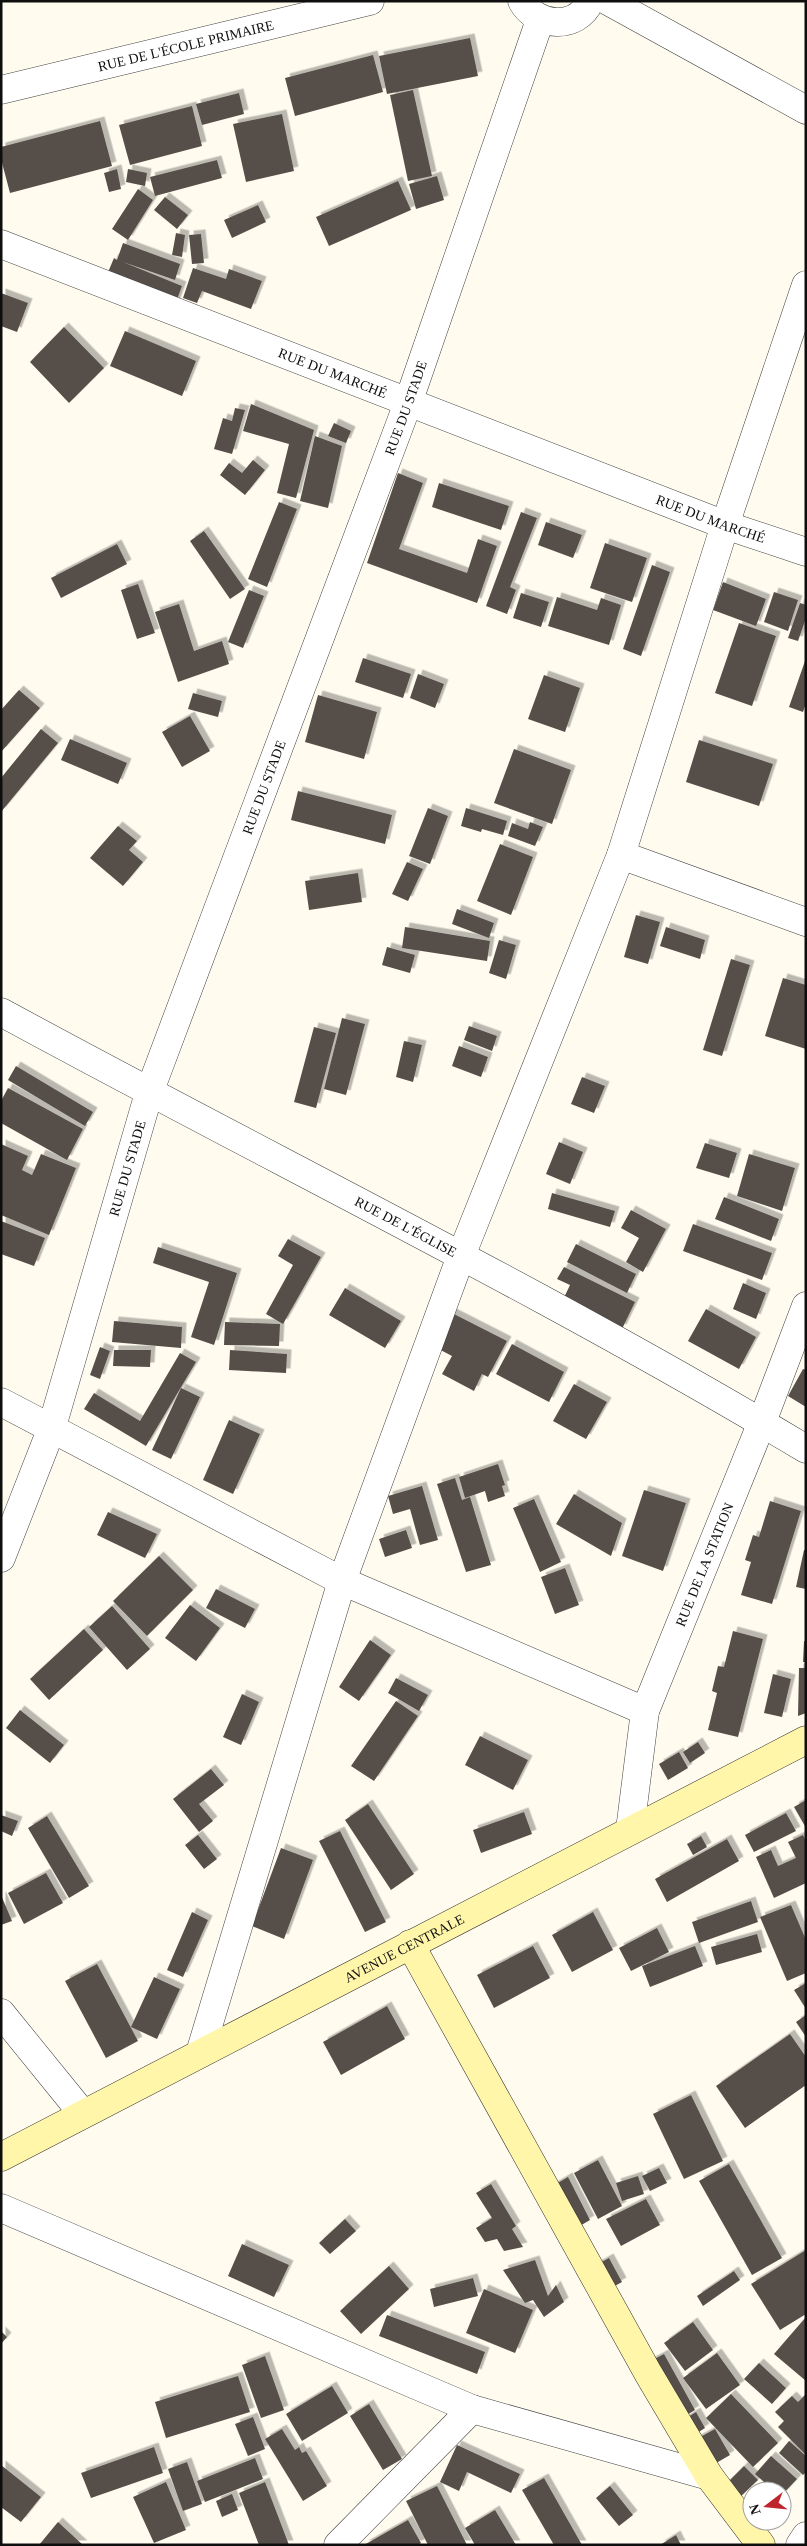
<svg xmlns="http://www.w3.org/2000/svg" width="807" height="2546" viewBox="0 0 807 2546" font-family="Georgia,serif">
<style>
.building{fill:#574f4a;filter:url(#shadow)}
.lines{fill:none;stroke-linecap:round;stroke-linejoin:round}
.minor-casing{stroke:#414141;stroke-width:29}
.secondary-casing{stroke:#303030;stroke-width:29}
.minor{stroke:#fff;stroke-width:28}
.secondary{stroke:#fff6aa;stroke-width:28}
.labels{text-anchor:middle;dominant-baseline:central;stroke-width:5;stroke-linejoin:round;paint-order:stroke}
.street-label{font-size:14px;fill:#0e0e0e;stroke:#fff}
</style>
<defs>
<filter id="shadow"><feDropShadow dx="4.5" dy="-4.5" stdDeviation="0" flood-color="#0004"/></filter>
</defs>
<rect width="100%" height="100%" fill="#fffcef"/>
<!-- building -->
<path class="building" d="M470,38L478,76L387,94L379,56Z
M373,55L383,92L295,116L285,78Z
M413,90L432,176L408,181L390,95Z
M239,93L244,114L202,125L196,104Z
M192,106L202,146L130,165L119,125Z
M282,114L294,171L246,182L233,124Z
M100,121L112,166L10,193L1,159V147Z
M217,160L222,178L155,196L150,177Z
M117,169L121,189L109,192L104,173Z
M128,169L147,173L145,186L126,182Z
M437,176L444,200L416,209L409,184Z
M398,181L411,210L329,246L316,217Z
M138,189L153,200L128,240L112,229Z
M165,197L188,215L177,229L154,210Z
M258,205L266,222L232,238L224,220Z
M176,233L185,235L182,257L172,255Z
M201,234L204,263L192,264L189,235Z
M123,243L180,264L175,280L123,262L182,286L175,305L106,277L114,258L117,260Z
M193,268L226,279L229,269L262,281L251,309L202,291L197,303L183,298Z
M1,293L28,303L17,332L1,326Z
M64,327L104,368L69,403L30,362Z
M125,331L196,361L182,396L110,366Z
M251,404L314,430L296,498L277,493L289,444L243,431Z
M235,408L245,410L232,454L214,449L223,418L232,421Z
M334,423L351,431L346,443L328,436Z
M315,436L342,446L328,508L300,501Z
M253,460L265,470L245,495L220,475L229,463L242,473Z
M398,473L423,483L399,549L467,573L478,539L497,546L477,603L367,563Z
M439,483L509,506L501,530L432,507Z
M279,502L297,509L267,587L248,579Z
M521,512L537,518L510,587L516,590L507,614L486,606Z
M546,522L582,535L573,558L538,545Z
M204,531L245,589L230,599L190,541Z
M605,543L647,558L632,602L590,588Z
M117,544L127,564L61,598L51,578Z
M652,565L670,572L641,656L623,649Z
M723,582L766,599L756,626L713,610Z
M138,584L155,633L137,639L121,590Z
M249,590L264,596L243,648L228,642Z
M774,592L798,600L788,631L764,622Z
M521,593L549,602L541,627L513,618Z
M557,597L597,610L601,598L621,605L609,645L548,626Z
M800,603L806,605V618L798,641L788,638Z
M179,604L194,651L222,641L229,664L178,682L155,612Z
M739,623L776,636L752,706L715,693Z
M363,658L411,674L403,698L355,682Z
M805,661L806,703L803,712L789,707Z
M418,674L444,684L435,708L410,698Z
M544,675L580,688L565,732L528,719Z
M19,690L40,708L1,752V710Z
M193,693L222,701L218,717L188,709Z
M318,695L377,712L364,759L305,742Z
M190,716L210,751L182,767L162,732Z
M41,729L58,743L1,812V778Z
M70,739L127,763L118,784L61,760Z
M699,740L773,764L759,806L686,782Z
M514,749L571,770L552,824L494,803Z
M298,791L392,815L385,844L291,820Z
M428,808L448,816L430,864L409,856Z
M466,808L507,821L503,835L482,829L481,832L461,826Z
M530,822L543,827L535,846L508,836L512,823L528,829Z
M118,826L137,841L129,850L143,862L123,886L90,858Z
M500,844L533,857L511,915L477,901Z
M407,862L423,869L408,901L392,894Z
M358,873L362,902L309,910L305,881Z
M457,909L494,923L489,938L452,924Z
M636,915L660,922L648,964L624,957Z
M405,927L490,941L487,961L402,948Z
M666,927L705,940L700,959L660,946Z
M499,940L516,945L506,979L489,973Z
M387,947L415,955L410,973L382,965Z
M731,959L750,965L722,1056L703,1050Z
M783,978L806,985V1049L765,1036Z
M342,1018L365,1024L346,1095L324,1089Z
M469,1026L497,1036L492,1051L464,1040Z
M314,1027L336,1033L316,1108L294,1102Z
M404,1041L422,1045L413,1082L396,1077Z
M459,1046L488,1057L481,1077L452,1066Z
M16,1066L93,1112L85,1126L8,1080Z
M582,1077L605,1086L594,1113L571,1104Z
M8,1088L83,1129L67,1160L1,1123V1101Z
M559,1142L583,1152L570,1184L546,1174Z
M705,1143L737,1153L729,1178L696,1168Z
M1,1144L28,1156L22,1170L32,1175L41,1154L76,1168L49,1235L1,1215Z
M749,1154L795,1168L782,1211L737,1196Z
M552,1193L615,1211L610,1227L548,1209Z
M724,1197L779,1219L771,1241L715,1219Z
M631,1210L666,1229L643,1272L626,1262L639,1238L621,1228Z
M1,1221L45,1238L34,1266L1,1254Z
M693,1224L772,1253L762,1280L683,1251Z
M288,1239L321,1257L283,1324L266,1314L293,1265L278,1256Z
M576,1244L636,1274L627,1293L567,1262Z
M158,1247L237,1273L214,1345L191,1337L209,1282L153,1263Z
M564,1267L635,1302L622,1329L561,1304L570,1285L557,1279Z
M743,1283L766,1293L756,1319L733,1309Z
M345,1288L401,1321L385,1348L329,1315Z
M706,1309L756,1337L739,1369L688,1341Z
M450,1312L507,1341L488,1377L482,1374L474,1391L442,1374L452,1356L433,1346Z
M114,1321L182,1327L181,1348L112,1342Z
M225,1322L280,1324L279,1346L224,1345Z
M512,1344L564,1372L549,1402L496,1374Z
M100,1347L110,1351L100,1379L90,1375Z
M114,1350H151L150,1367L113,1366Z
M230,1350L287,1354L286,1373L229,1370Z
M180,1353L196,1362L146,1446L84,1409L94,1393L140,1421Z
M803,1369L806,1370V1407L788,1396Z
M574,1384L607,1402L586,1439L553,1421Z
M181,1388L200,1397L171,1459L152,1450Z
M229,1420L260,1434L233,1494L203,1480Z
M498,1464L505,1485L502,1486L505,1496L488,1502L485,1491L465,1498L459,1477Z
M455,1478L462,1500L470,1497L491,1565L466,1572L437,1484Z
M422,1486L438,1540L420,1545L410,1509L393,1514L388,1496Z
M644,1490L686,1503L663,1571L622,1556Z
M574,1494L622,1523L611,1556L556,1524Z
M534,1499L561,1562L540,1572L513,1508Z
M770,1501L801,1511L772,1604L741,1595L751,1562L745,1560L753,1535L759,1537Z
M108,1512L157,1534L145,1558L97,1535Z
M406,1530L412,1548L385,1557L379,1539Z
M804,1550H806V1589L796,1587Z
M159,1556L193,1590L147,1636L113,1601Z
M565,1568L579,1605L555,1614L541,1577Z
M216,1589L255,1609L245,1628L206,1608Z
M190,1605L220,1628L196,1661L165,1638Z
M112,1606L150,1649L127,1670L89,1627Z
M84,1629L103,1650L49,1700L30,1679Z
M733,1631L763,1639L738,1737L708,1730L717,1693L712,1691L718,1666L724,1667Z
M370,1640L391,1655L359,1701L339,1687Z
M804,1641H806V1662H803Z
M799,1668H806V1713L798,1716Z
M773,1674L791,1679L782,1717L764,1713Z
M396,1678L428,1695L419,1711L388,1693Z
M242,1694L259,1702L241,1745L223,1737Z
M396,1701L418,1716L374,1781L351,1766Z
M20,1710L64,1745L50,1763L6,1728Z
M480,1736L528,1760L513,1790L465,1765Z
M698,1742L705,1753L690,1763L683,1752Z
M679,1752L688,1768L668,1780L659,1764Z
M211,1769L224,1785L199,1804L213,1821L199,1832L173,1799Z
M806,1800V1828L794,1807Z
M368,1804L414,1874L391,1890L345,1820Z
M524,1812L532,1834L481,1853L473,1830Z
M786,1813L796,1831L754,1852L745,1835Z
M1,1815L18,1821L12,1836L1,1831Z
M47,1816L89,1886L69,1898L28,1828Z
M340,1831L386,1922L365,1932L319,1841Z
M198,1835L217,1859L204,1869L185,1845Z
M803,1835L806,1841V1883L774,1898L756,1857L771,1850L778,1866L796,1858L788,1842Z
M701,1836L707,1847L693,1855L687,1844Z
M727,1839L739,1861L667,1902L655,1879Z
M281,1848L313,1860L284,1939L252,1926Z
M46,1873L63,1903L24,1924L8,1893Z
M1,1895L12,1921L1,1925Z
M751,1901L758,1922L699,1943L692,1922Z
M791,1905L806,1940V1973L787,1981L760,1917Z
M192,1912L208,1920L183,1977L167,1970Z
M593,1912L613,1950L572,1972L552,1935Z
M657,1928L669,1952L631,1971L619,1948Z
M757,1934L762,1952L716,1965L711,1947Z
M533,1946L550,1978L494,2008L477,1975Z
M695,1946L703,1966L650,1987L642,1966Z
M97,1964L138,2041L106,2058L65,1981Z
M154,1977L180,1989L157,2039L131,2027Z
M806,1983V2009L794,1990Z
M387,2006L405,2039L341,2075L323,2042Z
M806,2015V2037L796,2022Z
M790,2034L806,2057V2085L745,2128L716,2086Z
M691,2095L723,2161L684,2179L653,2114Z
M598,2160L622,2206L598,2219L574,2173Z
M729,2164L782,2258L752,2275L699,2181Z
M659,2168L667,2183L650,2191L642,2176Z
M638,2176L644,2194L622,2201L616,2183Z
M568,2177L590,2220L573,2230L551,2187Z
M491,2184L516,2226L512,2229L523,2247L504,2251L497,2239L485,2242L476,2228L492,2218L476,2193Z
M646,2199L660,2225L621,2246L606,2219Z
M345,2219L356,2231L330,2254L319,2243Z
M242,2244L289,2265L274,2297L228,2276Z
M806,2250V2314L780,2330L751,2284Z
M609,2258L622,2282L604,2292L591,2268Z
M535,2260L548,2296L556,2285L564,2302L544,2317L533,2300L525,2303L503,2270Z
M389,2266L409,2289L361,2334L340,2311Z
M734,2271L740,2280L703,2306L697,2296Z
M473,2278L478,2296L434,2307L430,2289Z
M484,2289L533,2310L515,2353L466,2333Z
M387,2315L485,2352L477,2374L379,2336Z
M806,2317V2381L774,2354Z
M693,2322L713,2350L685,2371L664,2343Z
M1,2331L7,2337L1,2344Z
M717,2353L740,2385L706,2409L683,2378Z
M664,2354L695,2410L680,2419L649,2362Z
M265,2356L284,2410L261,2418L242,2365Z
M759,2363L786,2388L772,2404L744,2379Z
M238,2376L250,2412L166,2438L155,2402Z
M332,2386L348,2413L302,2441L286,2414Z
M731,2394L778,2443L753,2467L706,2418Z
M806,2394V2455L778,2427L784,2421L775,2412L792,2396L798,2402Z
M369,2404L402,2459L383,2470L350,2416Z
M696,2412L705,2428L694,2435L685,2419Z
M253,2417L265,2449L248,2456L235,2424Z
M282,2429L295,2450L299,2447L302,2453L306,2451L327,2486L303,2501L265,2439Z
M715,2429L730,2455L706,2469L691,2442Z
M789,2441L806,2456V2472L803,2475L779,2453Z
M457,2445L520,2474L511,2493L467,2472L459,2491L440,2482Z
M154,2447L163,2473L91,2498L81,2473Z
M771,2456L797,2479L782,2495V2491H774L755,2474Z
M255,2458L263,2479L205,2502L197,2481Z
M187,2462L202,2504L183,2511L168,2469Z
M1,2465L41,2497L21,2522L1,2507Z
M744,2466L758,2480L738,2499L725,2485Z
M544,2478L582,2545H554L522,2490Z
M166,2482L186,2530L154,2543L133,2497Z
M265,2482L289,2545H259L239,2493Z
M437,2486L467,2545H428L406,2501Z
M610,2486L633,2515L619,2526L596,2498Z
M752,2493V2510L748,2513L740,2504Z
M232,2494L238,2510L222,2517L216,2501Z
M495,2510L516,2545H475L465,2528Z
M408,2520L421,2543L418,2545H364Z
M58,2522L83,2545H39Z
M676,2535L681,2545H660Z"/>
<g class="lines">
<!-- minor casing -->
<g class="minor-casing">
<g id="minor">
<path d="M522,1C536,27 577,31 590,1"/>
<path d="M608,1L806,110"/>
<path id="s1" d="M1,90L370,1"/>
<path id="s2" d="M1,244L725,525L806,552"/>
<path d="M621,855L806,922"/>
<path id="s3" d="M1,1012C269,1158 544,1292 806,1449"/>
<path d="M1,1402L342,1581L645,1711"/>
<path id="s4" d="M1,1558L51,1430L149,1093L408,403L540,20"/>
<path id="s5" d="M630,1830L645,1711L762,1422L806,1306"/>
<path d="M1,2013L83,2114"/>
<path d="M200,2053L342,1581L461,1256L621,855L725,525L806,285"/>
<path d="M1,2208L472,2409L709,2476"/>
<path d="M338,2545L472,2409"/>
<path d="M800,2545L806,2536"/>
</g>
</g>
<!-- secondary casing -->
<g class="secondary-casing">
<g id="secondary">
<path d="M410,1944L648,2373L709,2476L761,2545"/>
<path id="s6" d="M1,2157L806,1740"/>
</g>
</g>
<!-- minor -->
<use href="#minor" class="minor"/>
<!-- secondary -->
<use href="#secondary" class="secondary"/>
</g>
<g class="labels">
<!-- street labels -->
<g class="street-label">
<text stroke="none"><textPath href="#s1" startOffset="190">RUE DE L'ÉCOLE PRIMAIRE</textPath></text>
<text stroke="none"><textPath href="#s2" startOffset="356">RUE DU MARCHÉ</textPath></text>
<text stroke="none"><textPath href="#s4" startOffset="1220">RUE DU STADE</textPath></text>
<text stroke="none"><textPath href="#s2" startOffset="761">RUE DU MARCHÉ</textPath></text>
<text stroke="none"><textPath href="#s4" startOffset="815">RUE DU STADE</textPath></text>
<text stroke="none"><textPath href="#s4" startOffset="410">RUE DU STADE</textPath></text>
<text stroke="none"><textPath href="#s3" startOffset="458">RUE DE L'ÉGLISE</textPath></text>
<text stroke="none"><textPath href="#s5" startOffset="278">RUE DE LA STATION</textPath></text>
<text stroke="none"><textPath href="#s6" startOffset="454">AVENUE CENTRALE</textPath></text>
</g>
</g>
<!-- border -->
<rect width="807" height="2546" fill="none" stroke="#0e0e0e" stroke-width="5"/>
<!-- north arrow -->
<g transform="translate(767 2506) rotate(254)"><circle r="24" fill="#ffffff" stroke="#9f9f9f"/>
<path d="M0-4L9 19L0 12L-9 19Z" fill="#bf252c"/>
<text y="-8" font-size="14" font-weight="bold" text-anchor="middle" fill="#0e0e0e">N</text>
</g>
</svg>
